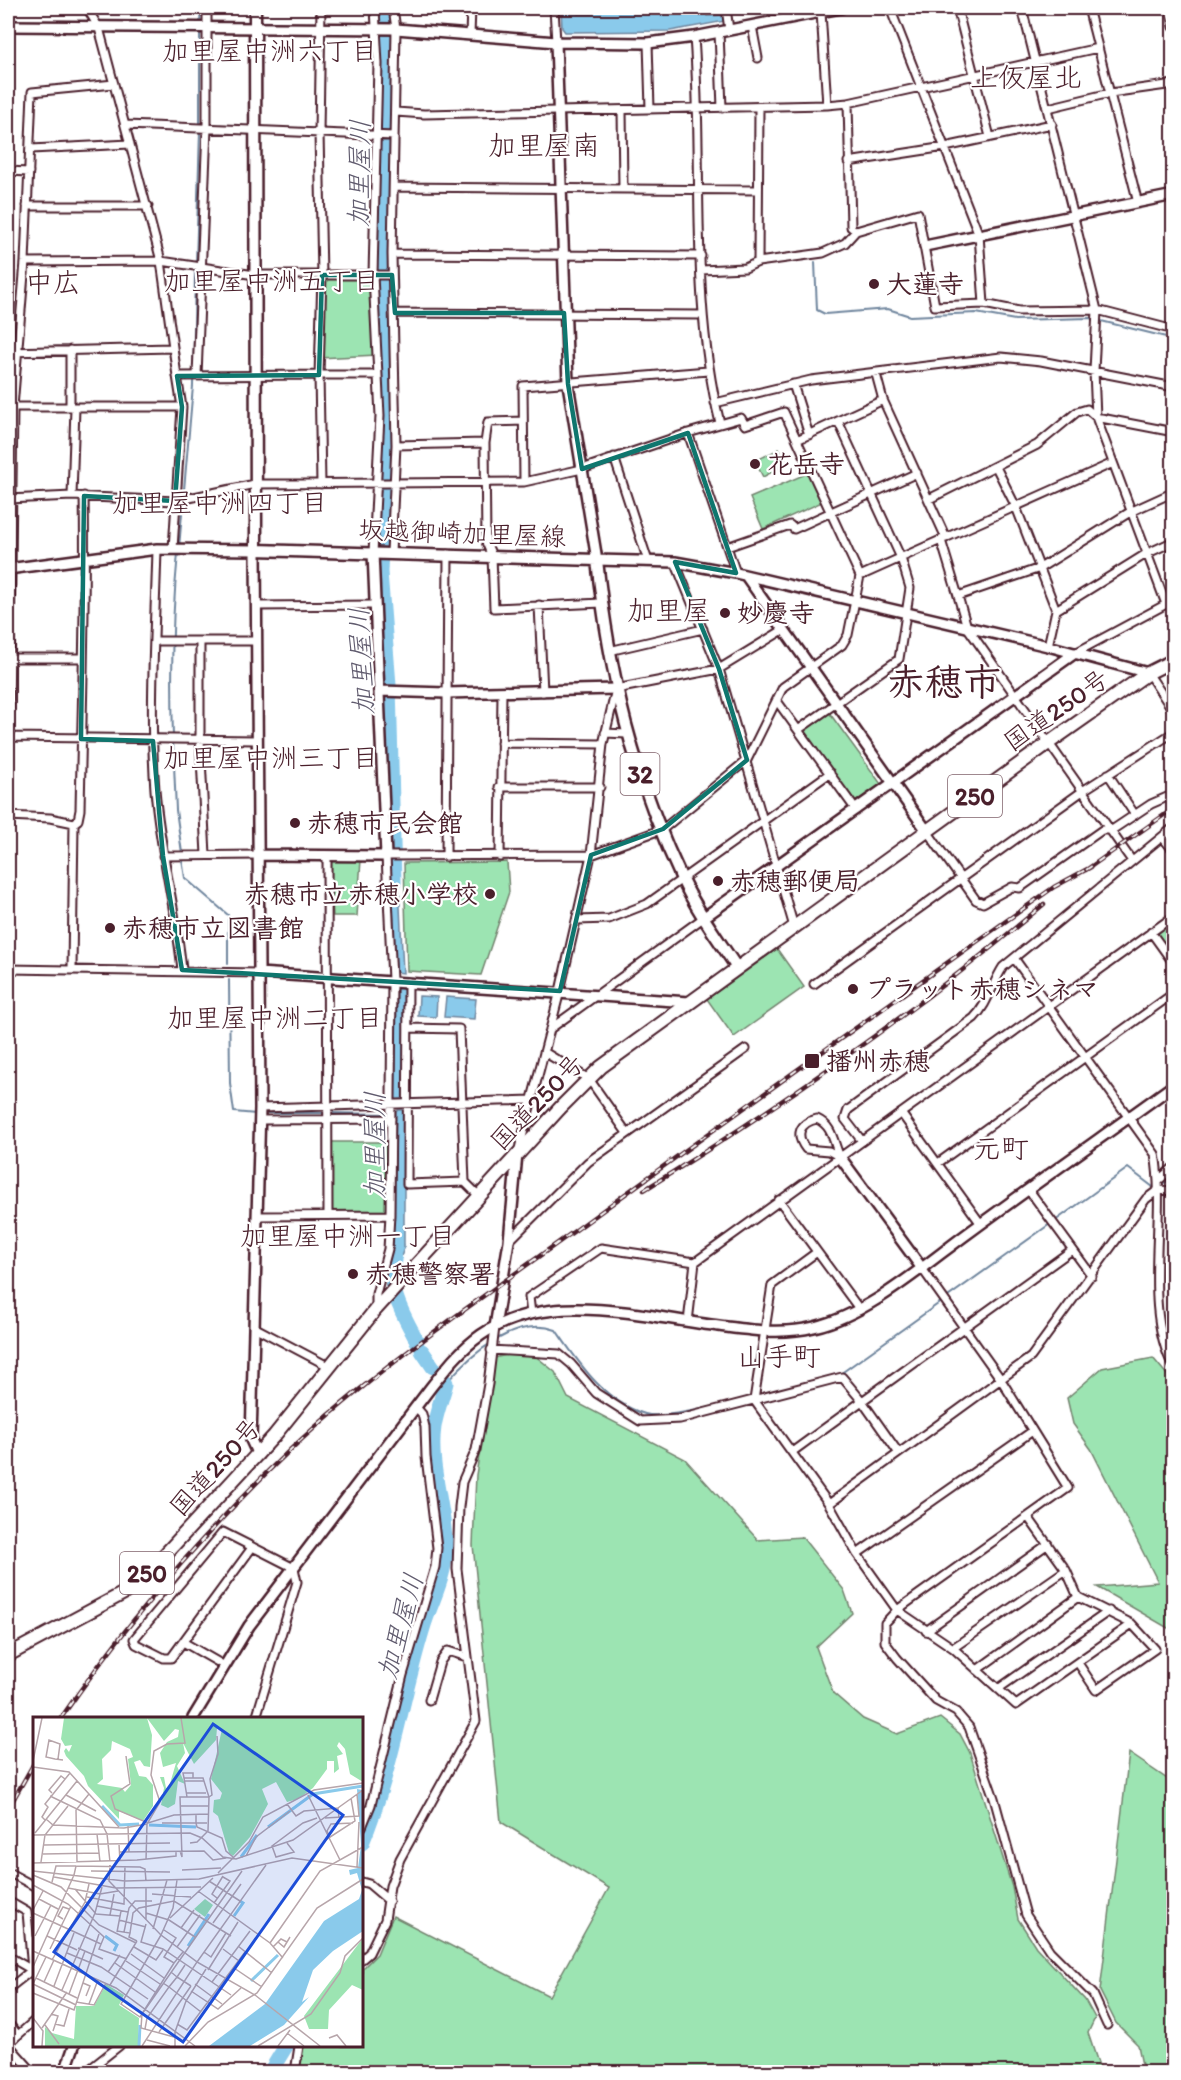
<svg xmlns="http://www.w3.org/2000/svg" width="1181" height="2080" viewBox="0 0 1181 2080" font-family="Itim,'Klee One',sans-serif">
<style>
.green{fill:#9ce4b2;stroke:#73826e;stroke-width:1.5}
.water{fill:#8acaeb;stroke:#70869e;stroke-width:1.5}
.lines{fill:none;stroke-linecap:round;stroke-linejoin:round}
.stream{stroke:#70869e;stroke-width:2}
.river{stroke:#8acaeb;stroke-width:15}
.street-casing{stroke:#4a1f2b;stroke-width:11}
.secondary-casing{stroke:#4a1f2b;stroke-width:14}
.primary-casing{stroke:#4a1f2b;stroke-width:15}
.highway-casing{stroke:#4a1f2b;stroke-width:16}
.street{stroke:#fff;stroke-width:7}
.secondary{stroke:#fff;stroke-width:9}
.primary{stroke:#fff;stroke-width:10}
.highway{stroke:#fff;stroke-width:12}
.rail-casing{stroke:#4a1f2b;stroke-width:4.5}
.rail{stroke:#fff;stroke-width:2;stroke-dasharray:7;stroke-linecap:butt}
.marked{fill:none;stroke:#0f766e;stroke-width:4.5;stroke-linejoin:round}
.poi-dot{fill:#4a1f2b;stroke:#fff;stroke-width:2}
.labels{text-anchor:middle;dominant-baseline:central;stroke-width:4.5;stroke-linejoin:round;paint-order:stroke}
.shield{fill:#fff;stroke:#80626b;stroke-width:1.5}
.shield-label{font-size:24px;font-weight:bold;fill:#4a1f2b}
.poi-label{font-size:26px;font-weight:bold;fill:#4a1f2b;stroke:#fff;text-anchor:start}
.street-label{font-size:26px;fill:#4a1f2b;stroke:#fff}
.neighbourhood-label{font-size:27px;fill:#4a1f2b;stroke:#fff}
.water-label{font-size:27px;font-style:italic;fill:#605b6e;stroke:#fff}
.quarter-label{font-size:28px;fill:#4a1f2b;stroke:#fff}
.town-label{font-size:38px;font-weight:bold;fill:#4a1f2b;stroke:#fff}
.inset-river{fill:none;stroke:#8acaeb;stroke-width:3}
.inset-road{fill:none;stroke:#b7a5aa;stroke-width:1.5}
.view{fill:#1d4ed8;fill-opacity:0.15;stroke:#1d4ed8;stroke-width:3}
.inset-edge{fill:none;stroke:#4a1f2b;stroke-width:3}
</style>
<rect width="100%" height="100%" fill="#fff"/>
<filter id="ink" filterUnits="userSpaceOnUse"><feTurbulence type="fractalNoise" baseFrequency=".0167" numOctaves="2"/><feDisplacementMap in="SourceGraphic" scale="12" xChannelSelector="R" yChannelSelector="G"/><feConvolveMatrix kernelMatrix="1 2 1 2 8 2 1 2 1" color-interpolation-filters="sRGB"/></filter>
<g filter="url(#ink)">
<!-- green -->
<path class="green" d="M322,275H373L377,355L319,358Z
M779,449L787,464L763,477L755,461Z
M808,473L822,502L763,529L750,498Z
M828,711L881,784L856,803L803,733V729Z
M361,860L357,916H333L330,861Z
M507,862L509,892L481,975L407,971L404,863Z
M1173,921V958L1157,936L1158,931Z
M777,949L804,987L734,1037L707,999Z
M332,1142H387L386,1209L384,1212H334L331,1209Z
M511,1354H533L555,1372L568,1398L685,1459L758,1540L802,1537L844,1590L852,1613L816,1647L833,1693L863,1719L897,1734L940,1718L960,1734L970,1753L1012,1887L1018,1919L1036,1947L1085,2000L1095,2018L1088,2033L1101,2072H298L304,2046H362V1969L377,1954L393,1916L549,1996L609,1888L501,1822L473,1545L476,1475L494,1358Z
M1153,1358L1173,1382V1631L1097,1587L1158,1582L1091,1449L1073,1424L1067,1398L1102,1368Z
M1129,1753L1173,1783V2072H1135L1143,2070L1138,2045L1116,2023L1100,1991Z"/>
<!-- water -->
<path class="water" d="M561,8H577L578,14H592V9L645,8L646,13L707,10V16L724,15L725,21L670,31L565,32L562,28Z
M393,862H398L403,973L396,972L391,864Z
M397,988L406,989L405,1101L395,1102Z
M419,996L437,997L436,1017L418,1016Z
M446,997L476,999L474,1019L444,1017Z
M398,1110H404V1248L396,1272L386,1284L393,1243L396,1112Z"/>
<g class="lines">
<!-- stream -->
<path class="stream" d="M200,23L201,8
M200,29V125
M815,262L817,310L825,314L888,309L910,316L976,313L1015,320L1089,318L1174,339
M196,263L200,131
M179,548L193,386L195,269
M173,736C171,675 172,614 178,553
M173,742L176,810L182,853
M182,859L185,878L228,915V964
M229,980L230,1083L234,1112L256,1114
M261,1113H325
M330,1113L388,1114
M1055,1221L1128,1168L1153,1187L1174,1179
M840,1374L1050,1224
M446,1383C470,1355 516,1315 556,1330C579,1363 604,1402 645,1414C672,1422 785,1388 817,1380"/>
<!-- river -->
<path class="river" d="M383,8L387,41L383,289L387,403L380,572L389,685L394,882
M395,1260C386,1288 404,1316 417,1341
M422,1351L433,1367
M362,1843C391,1774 401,1700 423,1628C430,1604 444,1580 445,1554C447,1512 428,1469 434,1427C436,1413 442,1398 446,1383L445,1381
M270,2072L286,2046"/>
<!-- street casing -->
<g class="street-casing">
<path id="street" d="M87,8L99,28L161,261L177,376L182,407L173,549
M321,8L319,133L322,275H392
M393,8L396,29L392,254L396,445
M554,8L556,42
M726,8L729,30
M787,8L790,18
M890,8L979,235L984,304
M957,8L990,137
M1022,8L1097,310L1094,371L1096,417L1166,604
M1088,8L1138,203
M1170,8L1174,27
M821,12L827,105
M752,26L758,58
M719,32L722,108
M470,35L471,8
M694,37C704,166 689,297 720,423
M648,43L650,109
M848,103L851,227L856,231
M1048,108L1110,93L1174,84
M622,110L623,188
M396,112L424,114L827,105L848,103L1098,48
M126,125L394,136
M31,149L130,144
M848,162L945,147L1052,124
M8,171L29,172
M394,187L758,190
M27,206H148
M392,254L701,256
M25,262L161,261L255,275H322L319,375H377
M758,262L759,108
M701,270L745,268L758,262L823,253L845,243L856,231L918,213L935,306L984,304L1019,311L1097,310L1174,330
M395,313L702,315
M70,350V407
M8,352L171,348
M876,374L883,400L946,538
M177,376L319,375L321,484
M197,376L207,128V8
M793,384L809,435
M715,403L811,380L1001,357L1041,361L1174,387
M8,407H182
M797,440L883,400
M485,443L488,422L523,421
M614,457L648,561
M996,467L1016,507L1056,610
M524,482L523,386L708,371
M72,496L75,408
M8,499L72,496L175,501L255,484L524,482L582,469L688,433L736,573
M929,499L1037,445L1077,412L1087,409L1096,417L1174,432
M941,540L958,596
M727,547L790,525L794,529L917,473
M157,549C155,629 149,710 155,790C160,851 176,909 182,970
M373,553L380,416L373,275L378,64L375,8
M391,553L396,445L485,443L486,542L492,556L494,608L602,603
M675,562L719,669L794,927
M860,576L1113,463
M539,605L543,692
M256,606L374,605
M155,641H200
M1048,646L1056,610L1146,554L1174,541
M609,651L703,629
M1075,653L1174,600
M10,658H82
M1148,673L1174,712
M777,701L856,810
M798,730L899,659L910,588L901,558L838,421
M605,733L627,734
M9,737L257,740
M501,743L603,744
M1108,774L1135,815
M499,787H600
M8,793L13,407L25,262L32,92L114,84
M8,816L50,818L74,823
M927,831L976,900L983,903L1012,887L1020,888L1102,830H1112L1151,804L1174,794
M1162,837L1174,851
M206,855L200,739V641H256
M163,856L257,855
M327,856L328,1215
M446,857L448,554
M500,857L502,692
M1132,861L967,627L958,596L1040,568L1130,512L1174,492
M577,920L609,919L647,904L830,773
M1151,932L1174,964
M1014,958L1155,1154C1167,1219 1141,1308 1174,1368
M8,969L259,973
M72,969L74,823L78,820L80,810C82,706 86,601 84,496
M408,982L407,1184L465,1182
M814,984L1084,790L1174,732
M408,1028L459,1029L465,1182L479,1196
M550,1029L703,918
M544,1052L589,1079L627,1133
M260,1108L532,1100
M901,1113L981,1224
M817,1119C833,1126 833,1142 840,1157L829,1151L806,1149C795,1135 799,1123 817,1119Z
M260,1120L391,1119
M862,1141L845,1119L848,1110L974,1018C988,1004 992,984 1003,967L1174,827
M519,1149L560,991L591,855L603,744L616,689L719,669L783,630
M938,1163L1174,993
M1160,1179L1174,1167
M1029,1190L1092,1276
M779,1200L860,1310
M258,1216L390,1215
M509,1241L588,1162L746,1049
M817,1252L772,1285L754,1400L829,1504L857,1554L897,1610L953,1648L1016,1705L1132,1624L1078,1597L1066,1570L1028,1517
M921,1267L1000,1378L1068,1488L897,1610L885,1623V1642L897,1658L936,1701L956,1712L969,1727L994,1798L1026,1915L1050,1951L1093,1994L1107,2025
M376,1309V1294L388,1249L390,1215L392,980L386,856L591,855L663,829L747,760L783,687L842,645L848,635L860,576L784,412L745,425L741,418L688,433
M531,1314L529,1297L601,1248L695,1262L1174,916
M688,1322L695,1262
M254,1327L328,1366
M491,1350L559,1354L571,1364L596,1393L640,1421L680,1419L842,1377L862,1401L1072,1250
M792,1452L862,1401L898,1452
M829,1504L1031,1357L1146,1199L1158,1190L1174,1191
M251,1549L171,1658H164L136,1644L134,1639L223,1532L294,1568L297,1582L256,1718
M857,1554L1031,1432
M926,1631L1048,1544
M183,1642L223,1665
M953,1648L1066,1570
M1078,1663L1096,1690L1155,1649L1132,1624
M977,1670L1078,1597
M998,1689L1109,1611
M429,1700L440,1662L448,1651L467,1657
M362,1827L371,1805L403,1675L435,1567L437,1548L426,1457L425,1427L422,1414L416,1407
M8,1872L34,1886
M362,1882L369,1884L389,1901
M8,1901L27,1912L32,1970L8,1989
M8,1956L32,1970
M362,1959L369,1953L385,1920L390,1886L400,1859L476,1721L457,1569L459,1507L462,1482L476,1450L488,1384L495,1327
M8,2023L18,2035
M8,2044L33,2072
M8,2044L34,2021
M86,2072L119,2046
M295,2072L299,2046"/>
</g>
<!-- secondary casing -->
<g class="secondary-casing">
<path id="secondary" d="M8,26L396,29L556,42L648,43L694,37L841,8
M556,42L568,384L597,560L675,562L736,573L1048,646L1148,673
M925,246L1174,195
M8,569L157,549L256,550L260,1108L251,1440L258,1455
M746,576L927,831
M380,691L446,693L616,689
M257,855L386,856L373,553
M703,918L1075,653
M259,973L689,1002
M840,1157L921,1267
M495,1327L509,1241L517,1154
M193,1718L249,1626L431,1387C446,1368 461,1349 481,1335C549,1288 644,1317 719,1326C751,1330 782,1335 814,1327C870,1314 924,1265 971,1231C1038,1182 1106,1134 1174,1085
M65,2072L74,2046"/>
</g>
<!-- primary casing -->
<g class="primary-casing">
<path id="primary" d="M255,8L256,550L597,560C609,674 633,775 682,879C697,911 718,939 737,968"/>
</g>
<!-- highway casing -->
<g class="highway-casing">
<path id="highway" d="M8,1655L124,1593L147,1574L274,1436L376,1309L561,1107L601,1067L1050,742L1148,673L1174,660"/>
</g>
<!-- street -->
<use href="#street" class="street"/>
<!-- secondary -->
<use href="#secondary" class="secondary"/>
<!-- primary -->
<use href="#primary" class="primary"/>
<!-- highway -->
<use href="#highway" class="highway"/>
<!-- rail casing -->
<g class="rail-casing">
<path id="rail" d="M1086,870L1174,808
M644,1190C783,1104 918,1010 1044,904
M61,1718C127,1622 205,1531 290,1450C385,1361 497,1288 602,1211C751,1102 903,994 1054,887L1091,867
M8,1809L34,1763"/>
</g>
<!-- rail -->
<use href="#rail" class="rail"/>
</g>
</g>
<!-- marked area -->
<path class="marked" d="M322,275H392L395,313H564L568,384L582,469L688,433L736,573L675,562L719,669L747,760L663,829L591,855L560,991L182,970L163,856L153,741L81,739L84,496L175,501L182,407L177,376L319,375Z"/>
<!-- markers -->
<g class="poi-dot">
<circle cx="874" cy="284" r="6"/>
<circle cx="755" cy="464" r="6"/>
<circle cx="725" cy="613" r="6"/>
<circle cx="295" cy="823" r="6"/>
<circle cx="718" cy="881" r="6"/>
<circle cx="490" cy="894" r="6"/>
<circle cx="110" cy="928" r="6"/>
<circle cx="853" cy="989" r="6"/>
<rect x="804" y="1053" width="16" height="16" rx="3"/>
<circle cx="353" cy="1274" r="6"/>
</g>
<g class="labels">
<!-- shield labels -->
<g class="shield">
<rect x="620.5" y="753" width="39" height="42" rx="4.5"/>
<rect x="948" y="775" width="54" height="42" rx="4.5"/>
<rect x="120" y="1552" width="54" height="42" rx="4.5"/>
</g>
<g class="shield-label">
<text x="640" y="774">32</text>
<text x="975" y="796">250</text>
<text x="147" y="1573">250</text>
</g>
<!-- poi labels -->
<g class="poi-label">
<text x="886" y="284">大蓮寺</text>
<text x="767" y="464">花岳寺</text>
<text x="737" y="613">妙慶寺</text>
<text x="307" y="823">赤穂市民会館</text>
<text x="730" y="881">赤穂郵便局</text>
<text x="478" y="894" text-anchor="end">赤穂市立赤穂小学校</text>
<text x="122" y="928">赤穂市立図書館</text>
<text x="865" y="989">プラット赤穂シネマ</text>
<text x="826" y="1061">播州赤穂</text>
<text x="365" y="1274">赤穂警察署</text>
</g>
<!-- street labels -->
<g class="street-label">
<text transform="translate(462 533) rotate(2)">坂越御崎加里屋線</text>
<text transform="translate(1056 710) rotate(-35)">国道250号</text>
<text transform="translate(537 1102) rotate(-46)">国道250号</text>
<text transform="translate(215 1467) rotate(-48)">国道250号</text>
</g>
<!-- neighbourhood labels -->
<g class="neighbourhood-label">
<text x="270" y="50">加里屋中洲六丁目</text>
<text x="272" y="280">加里屋中洲五丁目</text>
<text x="220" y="502">加里屋中洲四丁目</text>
<text x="271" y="757">加里屋中洲三丁目</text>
<text x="275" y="1017">加里屋中洲二丁目</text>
<text x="348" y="1235">加里屋中洲一丁目</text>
</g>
<!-- water labels -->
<g class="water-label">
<text transform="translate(359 173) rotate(-89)">加里屋川</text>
<text transform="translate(361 661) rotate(-93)">加里屋川</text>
<text transform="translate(374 1145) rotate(-90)">加里屋川</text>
<text transform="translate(400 1626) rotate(-75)">加里屋川</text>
</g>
<!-- quarter labels -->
<g class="quarter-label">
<text x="1026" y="77">上仮屋北</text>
<text x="544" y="145">加里屋南</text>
<text x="53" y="282">中広</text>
<text x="669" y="610">加里屋</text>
<text x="1001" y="1148">元町</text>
<text x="779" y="1356">山手町</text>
</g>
<!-- town labels -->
<g class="town-label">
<text x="944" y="682">赤穂市</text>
</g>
</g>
<!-- overview -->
<g transform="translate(33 1717)">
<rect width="330" height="330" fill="#fff"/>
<path d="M31,1H330V65L317,57L312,32L306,25L304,29L310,37L304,39L306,52L301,56V44H294V52L280,71L265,82L254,85L243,65L229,72L235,87L217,120L200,139L196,136L185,99L180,95L181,83L187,82L189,76L178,62L189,12L184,11L183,23L161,47L150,26L152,36L144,49L152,67L145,64L142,87L135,91L128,88L131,71L127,60H131L133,71L136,70L143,46L130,50L127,36L134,25L145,20L146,13L142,12L131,24L114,1L119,18L117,50L111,49L107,43L101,45L106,59L113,60L120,68V89L110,104L86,94V102L55,69L51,59L33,39L31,34L33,31L36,35L39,28L32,29L28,22ZM79,24L97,32L100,40L95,42L98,68L92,75L89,71L64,67L70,62L69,42L78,33ZM172,182L180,188L172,200L161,192ZM330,221V273L319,268L296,293L295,312H276L271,299ZM73,267L91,278L86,288L106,301L105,329H12V310L19,316L41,322L43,289H61Z" fill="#9ce4b2" fill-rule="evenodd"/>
<path d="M324,72L329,73L330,104V214L300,234L280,253L269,285L276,280L251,308L217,329H176L232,287L291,204L326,182L329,173L324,156L317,158L316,153L325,151L328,128Z" fill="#8acaeb"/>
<path class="inset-river" d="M69,89L87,108L106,107M116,108L163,110M235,110L280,77L330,69M208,140L224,118M201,199L210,186L207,184M72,219L84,228L81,234M155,229L176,197M218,264L245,238M106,329L107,308"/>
<path class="inset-road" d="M93,39L97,67L78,79L82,92L115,106L141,98L175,97M25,42L27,27L16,23L13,40L22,42L30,43M0,44L9,1M0,50L36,55L86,110M151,61L150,56H160V61M152,64H171M19,76L16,73L28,59L32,62M154,76H173M33,78L63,94M275,78L307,143M17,79L67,103L74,117L77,145M154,80L151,61H170L176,80L175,114L164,125L157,126M176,80L179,78L177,62L185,37L184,19M254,87L263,99L271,94L305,91L306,101M147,89H175M163,97V106H174M292,101L326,99L324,77M13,102L20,108L91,111L114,107L127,85L118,58L121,34L134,27L152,26L148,1M12,103L9,100L15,90L12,87L37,56M129,106H163L164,110L189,121L193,134L200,140M95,109L96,135M2,116L44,64M64,117L67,145M1,118L157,116L169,121L190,140L203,142L260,123L330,73M297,121L294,114L298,107L320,106M294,122L322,104L318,81M254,126L261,135L243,140L239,129L270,106L284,101M86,127L87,145M11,128L137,126M147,134L149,140L147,80H176M86,135L171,134L180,143L193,141M10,137L66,136M213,139L223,120L257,94M113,143L114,107M8,145L12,118L35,89M44,145L43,93L56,77M0,146L104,143L143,139V134M77,148L76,164L128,218L88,287L107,300L141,246M233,148L164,245L222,278L287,329M324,150L326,105M149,153L188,151M0,154L92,164L166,162L259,141L330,151M58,154L137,155M185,156L216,125L230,100L281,73L330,66M0,158L28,170L66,208L103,226M41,158L43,149L107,150L112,152L113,164M21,160L83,171L168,170M176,164L207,184M19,165L23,149H43M0,168L35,187L71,220L66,232L94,242M35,171L67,177L85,174M113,171V203M42,172L63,197L87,199M165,174L237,226L250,241M119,177L158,180M54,180L91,187L92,149M184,181L179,177L190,159M6,182L25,192M181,186L197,164L190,160M64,189L95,195M0,193L10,174M0,196L68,227M113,196L136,203L162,220M77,198L81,177M137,201L180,161M30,202L25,199L30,190L36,192M86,203L113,210M180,206L208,167M113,207L108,225L130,232L198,278M148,211L161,193M120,212L134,163M131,213L143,221L131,240L141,246L150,235M84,214L97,216L96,220L104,224M84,215L88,194M91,215L96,191L102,184H119M97,216L100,196L106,191L141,184L198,219M2,219L18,188M14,219L44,233M245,225L251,230L257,220M237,226L287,154L330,130M205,229L239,256M101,230L123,243L130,233M144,230L167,198M240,230L248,222L254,225M45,231L70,242M17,232L38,189M190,232L206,244M0,234L83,271L162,329M171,235L178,240L193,216M34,236L68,250L115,282M98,237L131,261M19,243L52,185L56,167M93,244L127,267M82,246L122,275M152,248L144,260L158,269M0,250L41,158M201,251L229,270M175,253L205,205M75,255L87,238M138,255L144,260L136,270L168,295M3,261L44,281M11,265L21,243M179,265L217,214M50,266L57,269L53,279M0,267L43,288M0,267L13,240M162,267L189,287M77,268L104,224M21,269L41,216M29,273L62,196L69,170M158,274L185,292L208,271M0,276L41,293L66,217M36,277L52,234M43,285L61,288L73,266M56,287L65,263M18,297L25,299L20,314M0,301L10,314L9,329M22,307L31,309L36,292M144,307L154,313L212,235M12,308L26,327M9,311L34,275M112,312L114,301L136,270L130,266M126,315L158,269M254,316L271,329M141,320L108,311L109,297L209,154M296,321L304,318L313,329M114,323L137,329M109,329L164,245L128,218L140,191L144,163M142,329V315L153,284L173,252M152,329L175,305L224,276L284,191L330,162M225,329L278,297L307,256L312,239L330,221M245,329L257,313"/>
<path class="view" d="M180,7L310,98L150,325L21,235Z"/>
<rect width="330" height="330" class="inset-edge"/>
</g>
<!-- margin -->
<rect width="1181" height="2080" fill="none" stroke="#fff" stroke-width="30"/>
<rect x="15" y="15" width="1151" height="2050" fill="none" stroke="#4a1f2b" stroke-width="2" filter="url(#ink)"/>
</svg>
